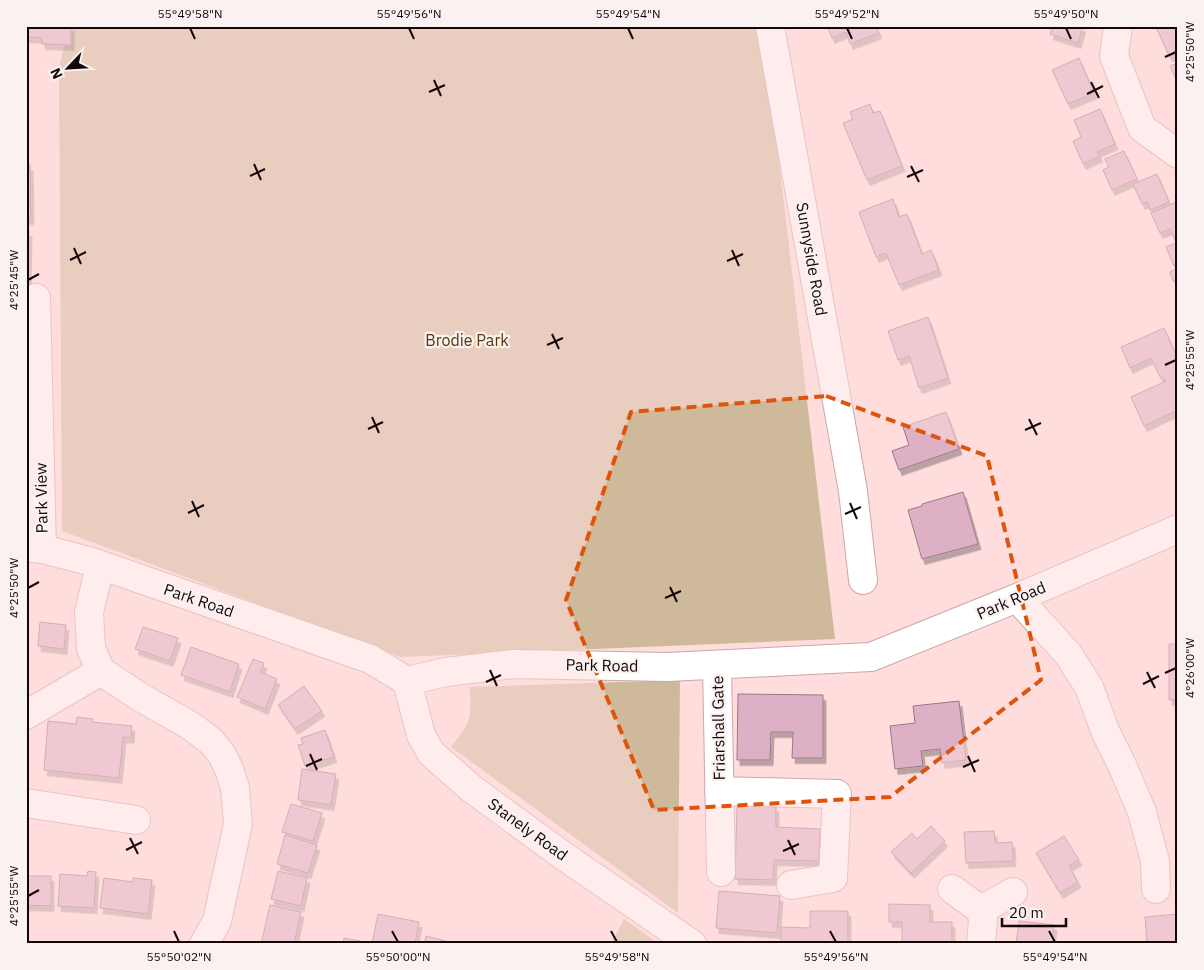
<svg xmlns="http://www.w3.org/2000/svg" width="1204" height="970" viewBox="0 0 1204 970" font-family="'IBM Plex Sans',sans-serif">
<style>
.green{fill:#ceba9b}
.building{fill:#deb0c6;stroke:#997888;filter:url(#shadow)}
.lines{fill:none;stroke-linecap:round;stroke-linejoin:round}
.minor-casing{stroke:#cea6a6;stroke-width:30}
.minor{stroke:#fff;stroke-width:28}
.marked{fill:none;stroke:#dd550c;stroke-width:4;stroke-dasharray:10 6;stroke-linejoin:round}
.ticks{fill:none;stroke:#140708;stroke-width:2}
.labels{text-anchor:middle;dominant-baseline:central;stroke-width:4.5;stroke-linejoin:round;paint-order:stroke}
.street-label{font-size:16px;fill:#140708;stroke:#faf1f1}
.park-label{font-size:16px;fill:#553a08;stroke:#faf1f1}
.neatline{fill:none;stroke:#140708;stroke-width:2}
.ticks-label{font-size:12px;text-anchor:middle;fill:#140708}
</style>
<defs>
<filter id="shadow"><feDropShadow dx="3" dy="5.5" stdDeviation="0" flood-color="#0004"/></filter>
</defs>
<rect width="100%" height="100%" fill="#fdd"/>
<!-- green -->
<path class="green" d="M69,26H756L771,93L835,639L401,657L62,531L59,68Z
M680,680L678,913L451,747C472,720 471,720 470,687Z
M624,919L659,944H611Z"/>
<!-- building -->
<path class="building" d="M26,26H71V45L42,44V38L26,37Z
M827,26H876L879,33L850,44L846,32L832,38Z
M1053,26H1083L1078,43L1050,34Z
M1163,26H1178V53L1169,56L1157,29Z
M1079,58L1094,93L1068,104L1052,70Z
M1178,63V84L1170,66Z
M870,104L873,113L880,111L902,166L867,180L843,123L853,119L850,112Z
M1100,109L1115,144L1097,152L1100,156L1083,164L1073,141L1081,137L1074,120Z
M1124,151L1137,179L1112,190L1103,170L1109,167L1105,159Z
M26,165H30L31,219H26Z
M1157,174L1169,202L1150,210L1147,202L1142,204L1133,184Z
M893,199L899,217L907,214L922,254L931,250L939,270L899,285L886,253L876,257L859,212Z
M1176,202L1178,241L1176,242L1170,229L1160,233L1151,213Z
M26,231H29L28,285H26Z
M1178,242V265L1174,266L1166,247Z
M1178,268V279L1173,281L1170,272Z
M928,317L948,378L919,388L909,356L898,360L888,331Z
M1164,328L1178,359V410L1144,426L1131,397L1166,381L1159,375L1151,358L1130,368L1121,347Z
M946,412L959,449L899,470L892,451L909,445L903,427Z
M963,492L978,544L922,559L908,510L922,506V504Z
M40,622L66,625L64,649L38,646Z
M143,627L178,638L170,661L135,649Z
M1169,644H1178V700H1169Z
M191,647L239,664L230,692L181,675Z
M253,659L264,663L261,672L277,679L265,709L237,697Z
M304,686L322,711L295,729L278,705Z
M738,694L823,695V758H792L793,732H771L770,760H737Z
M959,701L966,760L942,763L940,749L921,751L923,766L895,769L890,726L915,723L913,706Z
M77,717L93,719L92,722L132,726L131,738L123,737L119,778L44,770L48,721L76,724Z
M325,730L334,757L305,766L298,745L303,744L301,738Z
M302,769L336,774L331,805L298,800Z
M291,804L322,813L313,841L282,832Z
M737,806L776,807V827L820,829L819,861L774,860L773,880L735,879Z
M931,826L945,841L911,873L891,852L912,833L917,839Z
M994,831L995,843L1012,842L1013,861L966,863L964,832Z
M285,835L317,845L308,873L277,864Z
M1064,836L1079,860L1069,866L1078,882L1060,893L1036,853Z
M88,871L96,872L94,908L58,906L60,874L87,876Z
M278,871L307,878L301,906L271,899Z
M26,876H51V906L26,905Z
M104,878L133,882V878L152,880L148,914L100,908Z
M719,891L780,896L777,933L716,928Z
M889,904L930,905V922H952V944H902V922H889Z
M270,905L301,912L294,944H261Z
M810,911H848V944H781V927L810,928Z
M378,914L419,922L415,944H372Z
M1178,914V944H1147L1145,917Z
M1019,921L1054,925L1052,944H1016Z
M426,936L458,944H424Z
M344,938L360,941L359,944H343Z"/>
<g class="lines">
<!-- minor casing -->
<g class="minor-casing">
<path id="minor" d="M770,26L853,491L863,580
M1118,26L1114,56L1142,128L1178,154
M36,298L42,549
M26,547L42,549L89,561L370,659L407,681L446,672L514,664L668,667L871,657L1017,598L1178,529
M100,566L89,612L91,649L101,671
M1017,598L1068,654L1089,687L1106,733L1122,765L1142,812L1155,861L1156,889
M717,665L721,872
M407,681L421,735L431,753L472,789L565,857L692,944
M26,715L101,671L140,697L191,726L212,742L222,755L229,769L235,788L238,824L217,921L204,944
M719,791L837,794L833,878L791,885
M26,803L136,820
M952,889L981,910L1013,892
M981,910L983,920L981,944"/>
</g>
<!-- minor -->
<use href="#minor" class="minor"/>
</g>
<!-- marked area -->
<path d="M0 0H1204V970H0ZM826,396L987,456L1041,680L890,797L654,810L566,600L631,412Z" fill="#fdd" fill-opacity=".55" fill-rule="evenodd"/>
<path class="marked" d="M826,396L987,456L1041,680L890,797L654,810L566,600L631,412Z"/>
<!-- ticks -->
<path class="ticks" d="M190,28L195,39M409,28L414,39M628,28L633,39M847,28L852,39M1066,28L1071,39M1165,57L1176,52M434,80L441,96M1091,82L1099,98M429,92L445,85M1087,94L1103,86M254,164L261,180M911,166L919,182M250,176L265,169M907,177L923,170M74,248L81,264M732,250L739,266M70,260L86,252M727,261L743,254M28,280L39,274M552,334L559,349M547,345L563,338M1165,365L1176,360M372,417L379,433M1029,419L1037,435M368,429L383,422M1025,430L1041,423M192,501L199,517M850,503L857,519M188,513L204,505M845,514L861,507M670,587L677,602M28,588L39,582M665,598L681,591M490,670L497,686M1147,672L1155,688M1165,673L1176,668M486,682L501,675M1143,684L1159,676M310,754L317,770M968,756L975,772M306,766L322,759M963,767L979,760M130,838L138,854M788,840L795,855M126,850L142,842M783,851L799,844M28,896L39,890M174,931L179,942M392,931L398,942M611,931L617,942M830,931L836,942M1049,931L1055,942"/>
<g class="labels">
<!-- street labels -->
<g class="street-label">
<text transform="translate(812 259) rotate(80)">Sunnyside Road</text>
<text transform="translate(41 498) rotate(-91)">Park View</text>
<text transform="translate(199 600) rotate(19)">Park Road</text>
<text transform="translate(1011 600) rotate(-23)">Park Road</text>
<text transform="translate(602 665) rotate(1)">Park Road</text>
<text transform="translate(718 728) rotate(-91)">Friarshall Gate</text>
<text transform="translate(528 829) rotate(36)">Stanely Road</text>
</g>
<!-- park labels -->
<g class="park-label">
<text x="467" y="340">Brodie Park</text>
</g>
</g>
<!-- border -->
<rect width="1204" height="970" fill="none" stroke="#faf1f1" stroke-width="55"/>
<!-- north arrow -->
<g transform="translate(68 68) rotate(245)" stroke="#faf1f1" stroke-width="4" paint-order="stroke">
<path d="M0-4L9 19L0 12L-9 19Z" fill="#140708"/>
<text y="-8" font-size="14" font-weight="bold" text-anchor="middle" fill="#140708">N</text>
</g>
<!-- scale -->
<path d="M1002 918v8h64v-8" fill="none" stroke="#140708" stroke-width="2.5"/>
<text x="1009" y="918" font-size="15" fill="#140708" stroke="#faf1f1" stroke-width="4" paint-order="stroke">20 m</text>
<rect x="28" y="28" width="1148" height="914" class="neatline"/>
<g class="ticks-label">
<text x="190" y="18">55°49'58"N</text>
<text x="409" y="18">55°49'56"N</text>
<text x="628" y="18">55°49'54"N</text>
<text x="847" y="18">55°49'52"N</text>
<text x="1066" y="18">55°49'50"N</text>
<text transform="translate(1190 52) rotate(-90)" y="4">4°25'50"W</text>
<text transform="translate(14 280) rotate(-90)" y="4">4°25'45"W</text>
<text transform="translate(1190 360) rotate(-90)" y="4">4°25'55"W</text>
<text transform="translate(14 588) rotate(-90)" y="4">4°25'50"W</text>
<text transform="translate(1190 668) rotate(-90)" y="4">4°26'00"W</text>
<text transform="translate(14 896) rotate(-90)" y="4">4°25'55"W</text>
<text x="179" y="961">55°50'02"N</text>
<text x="398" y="961">55°50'00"N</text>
<text x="617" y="961">55°49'58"N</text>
<text x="836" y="961">55°49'56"N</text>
<text x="1055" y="961">55°49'54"N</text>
</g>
</svg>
